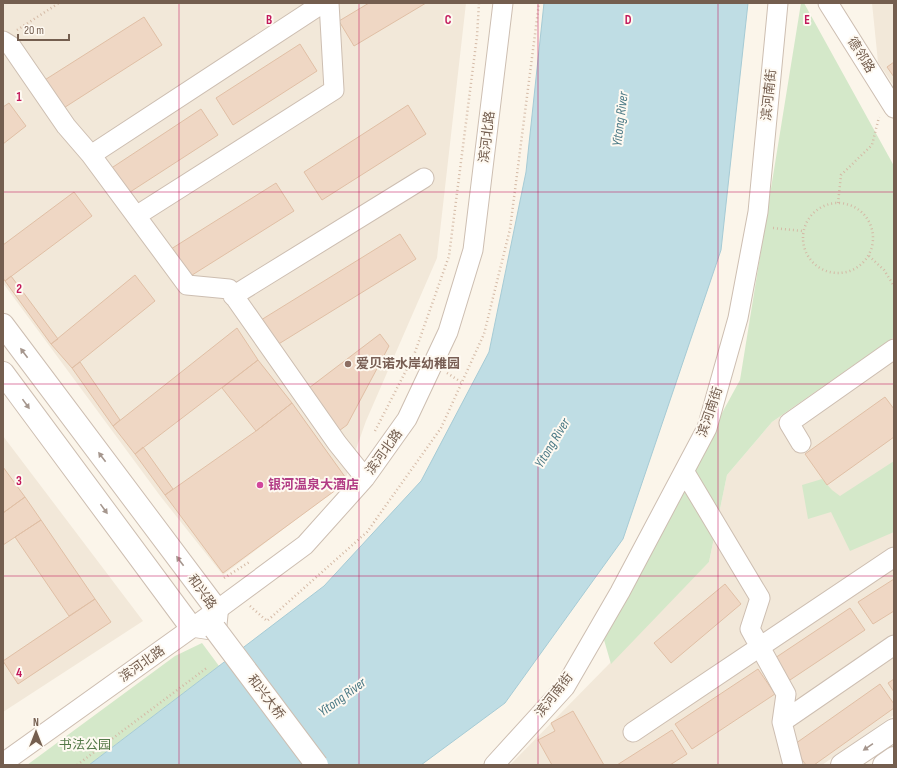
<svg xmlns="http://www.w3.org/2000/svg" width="897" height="768" viewBox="0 0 897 768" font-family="'Sofia Sans Condensed','Noto Sans SC',sans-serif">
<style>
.residential{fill:#f2e8d9}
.green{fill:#d4e8c9}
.water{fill:#bfdde4;stroke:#a6cbd5}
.building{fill:#efd7c4;stroke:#e0bfa5}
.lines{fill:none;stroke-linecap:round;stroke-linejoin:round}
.minor-casing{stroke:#cdbeb1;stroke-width:21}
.tertiary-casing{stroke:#cdbeb1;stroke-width:24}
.path{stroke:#d4baa6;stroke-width:2.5;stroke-dasharray:1 3;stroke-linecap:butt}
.minor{stroke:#fff;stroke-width:19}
.tertiary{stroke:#fff;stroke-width:22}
.tertiary-bridge-casing{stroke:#cdbeb1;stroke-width:24;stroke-linecap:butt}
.tertiary-bridge{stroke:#fff;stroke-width:22}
.oneway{fill:#a5968d}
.grid{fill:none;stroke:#c2185b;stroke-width:1;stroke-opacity:0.55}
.education-dot{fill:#8d6e63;stroke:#fef9f1;stroke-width:1.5}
.hotel-dot{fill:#d1479c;stroke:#fef9f1;stroke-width:1.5}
.labels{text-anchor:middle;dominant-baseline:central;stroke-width:4;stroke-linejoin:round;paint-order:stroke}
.street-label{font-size:13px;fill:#745e4f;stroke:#fef9f1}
.education-label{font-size:13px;font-weight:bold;fill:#785e54;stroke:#fef9f1;text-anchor:start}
.hotel-label{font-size:13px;font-weight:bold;fill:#b23c85;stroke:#fef9f1;text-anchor:start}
.park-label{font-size:13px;fill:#547948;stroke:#fef9f1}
.water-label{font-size:14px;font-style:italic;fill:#4a7985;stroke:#fef9f1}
.grid-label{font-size:13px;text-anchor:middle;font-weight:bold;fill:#c2185b;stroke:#fef9f1;stroke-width:4;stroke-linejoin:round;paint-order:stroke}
</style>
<rect width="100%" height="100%" fill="#fbf5ea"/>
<!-- residential -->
<path class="residential" d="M3,3H466L437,258L366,421L344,483L223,575L161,497L3,283Z
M872,3H894V86L878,62Z
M894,337V715L822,765H510L709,562L727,475L772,422Z
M3,436L143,621L3,712Z"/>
<!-- green -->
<path class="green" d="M801,3H804L894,166V337L772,422L727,475L709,562L611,664L602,633L740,380Z
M894,461V532L850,551L831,512L808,519L802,485L822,479L832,490L840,496Z
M202,643L219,666L89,765H27L175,656Z"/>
<!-- water -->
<path class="water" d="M544,3H748L721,250L623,539L505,703L421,765H89L324,586L421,481L489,352L526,172Z"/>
<!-- building -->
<path class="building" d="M369,3H426L354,46L339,21Z
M144,17L162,45L59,111L40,83Z
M300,44L317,71L233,125L216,98Z
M894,62V77L887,67Z
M9,103L26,126L3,144V107Z
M408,105L426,134L322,200L304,172Z
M201,109L218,135L127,194L110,169Z
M276,183L294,211L189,277L171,249Z
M74,192L92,216L5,281L3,278V245Z
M400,234L416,259L277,345L261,320Z
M135,275L155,301L72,368L51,344Z
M11,276L58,339L51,344L5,281Z
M237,328L258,360L135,454L113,426Z
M380,334L389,346L347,425L336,433L305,391Z
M258,360L292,403L256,431L222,388Z
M80,362L120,420L113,426L72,368Z
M885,397L894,409V437L827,485L805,454Z
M292,403L348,481L223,573L165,495L256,431Z
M143,447L173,489L165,495L135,454Z
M3,467L25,497L3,513Z
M25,497L41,520L3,545V513Z
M41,520L95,599L69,616L15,537Z
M894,579V611L873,624L858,602Z
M725,584L741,604L671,663L654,643Z
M95,599L111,622L18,684L3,661Z
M850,608L865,630L787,682L772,660Z
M758,669L775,694L692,749L675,724Z
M894,679V692L888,683Z
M880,684L894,704V708L814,765H806L792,746Z
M573,711L604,765H552L538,740L555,731L551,723Z
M672,730L687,754L670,765H617Z"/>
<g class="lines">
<!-- minor casing -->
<g class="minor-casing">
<path id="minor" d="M828,3L894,108
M3,41L11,46L66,126L91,155L187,285L229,289L337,443L365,478
M91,155L323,3
M136,216L334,90L329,3
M233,296L424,178
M801,443L789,423L894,349
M687,476L760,598L750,629L786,694L782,722L793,765
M782,722L894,645
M633,732L894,557
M3,763L217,610L305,545L365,478L407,419L448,332L473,250L503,3
M494,765L565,687L620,592L707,428L738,318L758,212L778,3"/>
</g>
<!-- tertiary casing -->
<g class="tertiary-casing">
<path id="tertiary" d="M3,325L217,610L215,629L195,626L188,623L3,373
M842,765L894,730
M884,765L894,758"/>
</g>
<!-- path -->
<path class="path" d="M17,30L59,3
M803 238a35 35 0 1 1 70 0a35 35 0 1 1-70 0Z
M838,203L841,175L872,145L879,117
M773,228L803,231
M869,256L884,270L894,286
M447,373L461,382
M375,431L414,355L449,256L477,36L479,3
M224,578L251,561
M250,606L267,621L367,532L441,428L484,334L510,229L539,3
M77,765L208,667"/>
<!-- minor -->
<use href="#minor" class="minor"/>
<!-- tertiary -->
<use href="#tertiary" class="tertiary"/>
<!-- tertiary-bridge casing -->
<g class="tertiary-bridge-casing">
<path id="tertiary-bridge" d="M215,629L317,765"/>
</g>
<!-- tertiary-bridge -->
<use href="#tertiary-bridge" class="tertiary-bridge"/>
</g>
<!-- one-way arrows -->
<defs><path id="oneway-solid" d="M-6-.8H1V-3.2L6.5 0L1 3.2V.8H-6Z"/></defs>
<g class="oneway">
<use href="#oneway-solid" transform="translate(24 353) rotate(-127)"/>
<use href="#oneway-solid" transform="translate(26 404) rotate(54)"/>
<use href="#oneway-solid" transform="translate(102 457) rotate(-127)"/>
<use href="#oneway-solid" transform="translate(104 509) rotate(54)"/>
<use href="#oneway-solid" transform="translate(180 561) rotate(-127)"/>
<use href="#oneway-solid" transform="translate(868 747) rotate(146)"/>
</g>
<!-- grid -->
<path class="grid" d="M179,3V765M359,3V765M538,3V765M718,3V765M3,192H894M3,384H894M3,576H894"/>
<!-- markers -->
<circle class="education-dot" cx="348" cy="364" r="4"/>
<circle class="hotel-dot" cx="260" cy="485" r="4"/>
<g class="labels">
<!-- street labels -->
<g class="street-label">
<text transform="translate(861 55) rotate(58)">德邻路</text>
<text transform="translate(769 95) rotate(-84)">滨河南街</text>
<text transform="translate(487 137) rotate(-83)">滨河北路</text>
<text transform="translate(710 412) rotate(-71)">滨河南街</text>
<text transform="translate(384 452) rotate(-54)">滨河北路</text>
<text transform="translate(202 592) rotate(55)">和兴路</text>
<text transform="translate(142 664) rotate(-35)">滨河北路</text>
<text transform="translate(554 695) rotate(-52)">滨河南街</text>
<text transform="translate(266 697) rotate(53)">和兴大桥</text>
</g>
<!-- education labels -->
<g class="education-label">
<text x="356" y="364">爱贝诺水岸幼稚园</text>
</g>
<!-- hotel labels -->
<g class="hotel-label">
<text x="268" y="485">银河温泉大酒店</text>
</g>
<!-- park labels -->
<g class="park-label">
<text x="85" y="745">书法公园</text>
</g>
<!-- water labels -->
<g class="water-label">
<text transform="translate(620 119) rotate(-83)">Yitong River</text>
<text transform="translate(552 443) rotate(-59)">Yitong River</text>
<text transform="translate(342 697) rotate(-36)">Yitong River</text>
</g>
</g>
<g class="grid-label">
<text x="269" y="24">B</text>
<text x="448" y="24">C</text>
<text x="628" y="24">D</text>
<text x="807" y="24">E</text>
<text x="19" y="101">1</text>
<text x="19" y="293">2</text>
<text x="19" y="485">3</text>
<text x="19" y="677">4</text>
</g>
<!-- border -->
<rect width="897" height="768" fill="none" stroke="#745e4f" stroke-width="8"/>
<!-- north arrow -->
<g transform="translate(36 732)" stroke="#fef9f1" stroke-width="3" paint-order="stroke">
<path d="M0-3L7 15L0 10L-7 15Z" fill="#745e4f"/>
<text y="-6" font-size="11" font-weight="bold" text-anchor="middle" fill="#745e4f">N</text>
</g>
<!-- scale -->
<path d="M18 34v6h51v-6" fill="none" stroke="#745e4f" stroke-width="2"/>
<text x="24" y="34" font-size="12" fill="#745e4f" stroke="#fef9f1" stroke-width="3" paint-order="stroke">20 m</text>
</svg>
